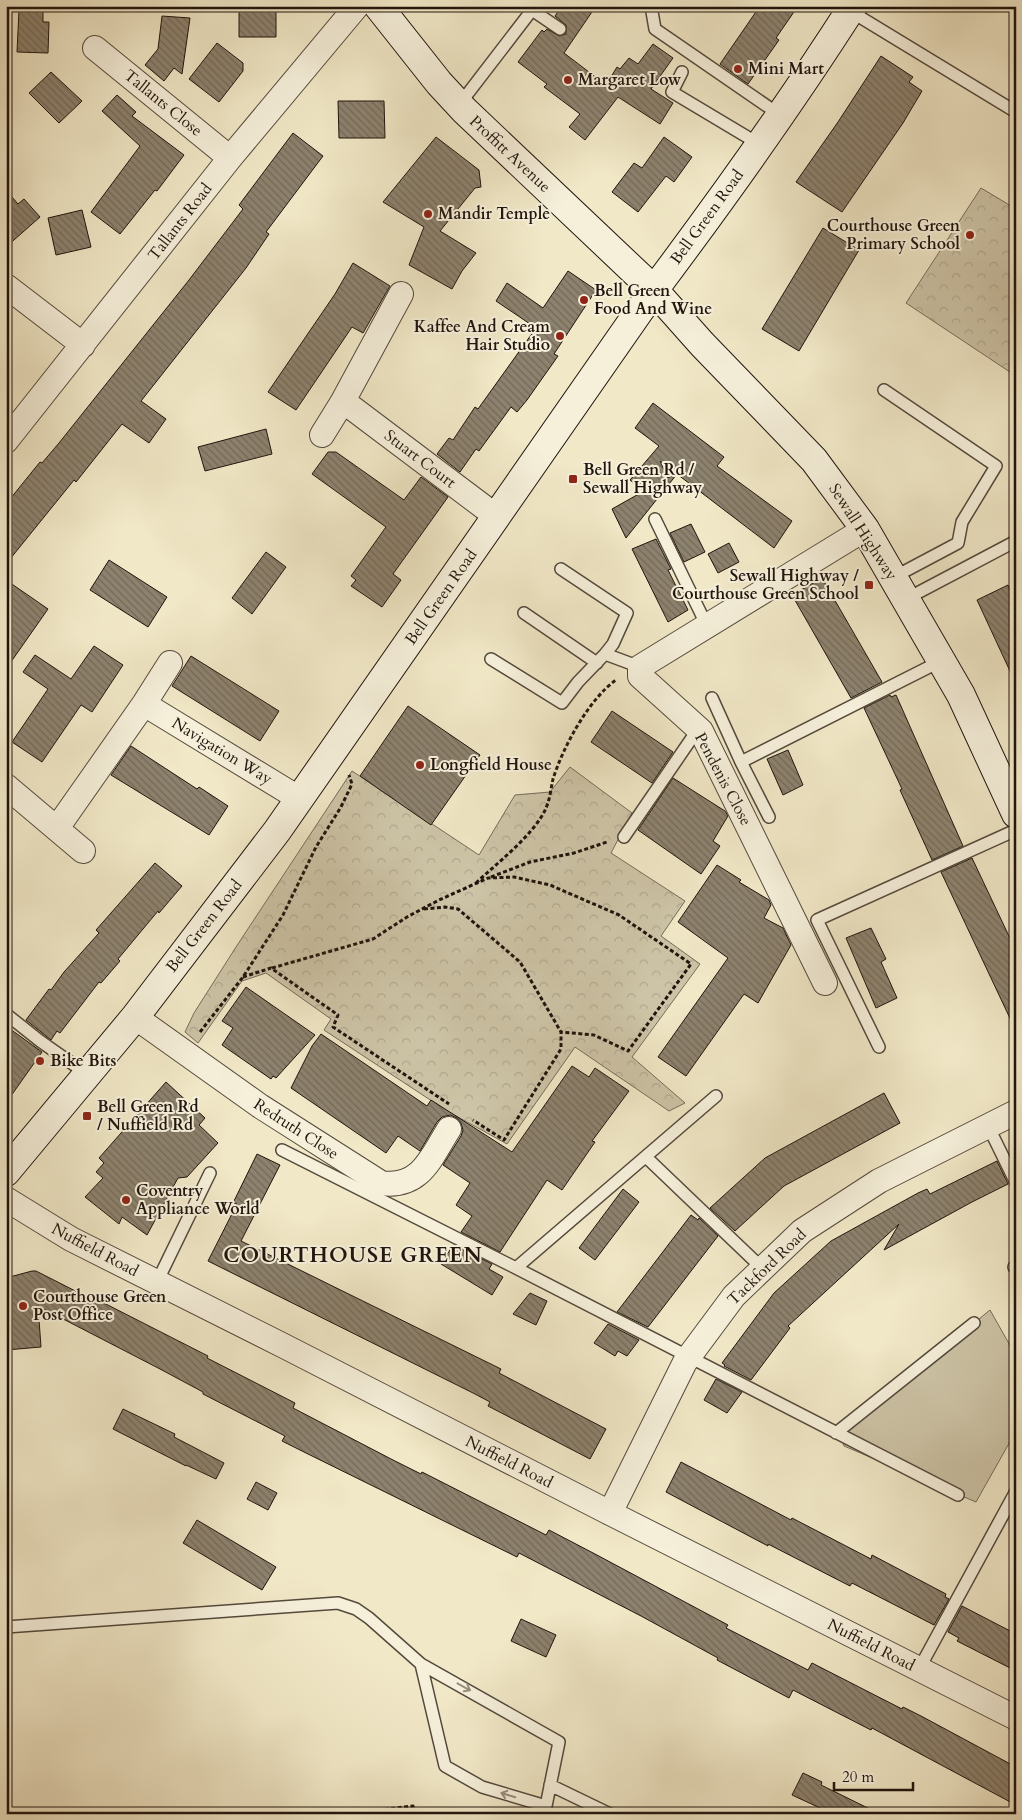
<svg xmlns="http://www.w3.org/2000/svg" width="1022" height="1820" viewBox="0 0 1022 1820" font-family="Cardo,serif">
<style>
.grass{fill:#cdc4a7;stroke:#766c5a}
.park{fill:url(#park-crowns);stroke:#766c5a}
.building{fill:url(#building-back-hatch);stroke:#20140d;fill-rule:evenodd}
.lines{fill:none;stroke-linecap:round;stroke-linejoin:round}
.lane-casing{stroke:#54493c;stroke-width:14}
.street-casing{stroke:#54493c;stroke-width:26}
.secondary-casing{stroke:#20140d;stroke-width:30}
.path{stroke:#20140d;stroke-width:3;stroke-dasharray:4 2.5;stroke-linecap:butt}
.lane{stroke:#f6f0db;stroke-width:11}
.street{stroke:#f6f0db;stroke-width:24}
.secondary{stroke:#f6f0db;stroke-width:28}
.oneway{stroke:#968d7e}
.poi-dot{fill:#8f2418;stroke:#f6f0db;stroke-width:2}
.labels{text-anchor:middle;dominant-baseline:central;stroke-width:4;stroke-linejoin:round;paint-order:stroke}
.poi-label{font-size:16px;font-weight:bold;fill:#20140d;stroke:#f6f0db;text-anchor:start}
.street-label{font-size:16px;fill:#20140d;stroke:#f6f0db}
.district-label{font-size:21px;font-weight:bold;letter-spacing:1px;fill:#20140d;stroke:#f6f0db}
</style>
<defs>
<pattern id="park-crowns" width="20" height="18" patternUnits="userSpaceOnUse" patternTransform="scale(1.25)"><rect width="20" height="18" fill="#cdc4a7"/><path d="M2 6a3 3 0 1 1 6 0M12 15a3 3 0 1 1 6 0" fill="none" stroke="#b0a88f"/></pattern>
<pattern id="building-back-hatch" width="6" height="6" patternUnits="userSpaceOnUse" patternTransform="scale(1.25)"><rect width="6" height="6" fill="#8d826e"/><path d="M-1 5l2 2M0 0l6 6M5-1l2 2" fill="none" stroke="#736959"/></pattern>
</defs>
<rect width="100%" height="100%" fill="#f1e8c7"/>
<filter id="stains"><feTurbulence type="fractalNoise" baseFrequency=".004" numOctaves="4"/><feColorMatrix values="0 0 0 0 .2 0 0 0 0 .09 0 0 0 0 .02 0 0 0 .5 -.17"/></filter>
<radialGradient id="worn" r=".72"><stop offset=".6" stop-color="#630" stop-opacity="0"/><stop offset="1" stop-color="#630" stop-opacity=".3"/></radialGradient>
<!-- grass -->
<path class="grass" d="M990,1310L1016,1356V1431L976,1502L844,1446L839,1433Z"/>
<!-- park -->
<path class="park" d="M981,188L1016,209V376L906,303Z
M570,767L632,813L611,853L685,901L661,936L700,964L632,1057L685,1103L669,1111L575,1047L507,1144L447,1111L324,1030L331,1019L266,973L242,981L198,1043L185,1032L194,1013L236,947L352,771L479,855L515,795L550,792Z"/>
<!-- building -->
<path class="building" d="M239,6H276V37H239Z
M562,6H596L564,53L606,85L617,67L620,69L629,58L638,64L653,44L673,58L651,89L673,103L660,124L618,97L585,140L569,127L580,114L544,87L547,84L518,62L542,30L544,32L547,29L559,36L566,34V25L555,16Z
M760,6H798L776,38L779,40L748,84L720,64Z
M19,10L43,11V22H49L48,53L17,52Z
M162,16L190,18L182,74L174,68L164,81L145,65L158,49Z
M217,43L243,63V71L219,102L189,79Z
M881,56L913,77L909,82L922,91L903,123L842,212L796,182L838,122Z
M51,72L82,101L59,123L29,93Z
M117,95L136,112L132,116L184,155L157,191L155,190L120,234L91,212L140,146L102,111Z
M338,101H384L385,138H339Z
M293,133L323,156L266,232L269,234L246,268L141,401L166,419L149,443L122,424L76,482L74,480L6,564V504L40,462L42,463L59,443L189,280L243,209L239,205Z
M436,137L479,170L481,187L475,188L440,231L476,253L462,271L452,289L409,265L424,227L383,202Z
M664,137L692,157L674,182L666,176L638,212L612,192L634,163L642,168Z
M6,190L18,204L24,199L40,217L6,247Z
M82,210L91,247L56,255L48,218Z
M823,228L859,250L799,351L762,329Z
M353,263L390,286L363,333L352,327L296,410L268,392L335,294Z
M568,271L596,290L554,354L558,356L527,400L517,412L511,407L479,451L476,449L460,472L437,454L449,438L453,440L475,407L478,409L536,328L496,301L507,283L543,308Z
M653,403L724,457L717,466L792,521L774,548L677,474L626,538L612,509L644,491L630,480L659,446L635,428ZM660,461L669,468L676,473L668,478Z
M266,429L272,454L205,471L198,447Z
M328,452H336L404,500L421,477L448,497L393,574L401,580L382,607L351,586L356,580L351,576L386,527L312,474Z
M691,524L705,552L684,562L670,533Z
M656,539L671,569L668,570L688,610L668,622L632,549Z
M729,543L739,562L718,573L708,554Z
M266,552L286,567L252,614L232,598Z
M109,560L167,597L148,627L90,590Z
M822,578L882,682L851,698L792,595Z
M6,580L48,609L6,669Z
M1008,585L1016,603V684L977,600Z
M94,646L123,665L92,712L81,705L42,762L12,742L48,689L23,672L35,655L71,679Z
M191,656L279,711L260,741L172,686Z
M890,695L891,697L896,695L963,846L932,860L900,790L902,789L864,708Z
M408,706L480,755L431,825L360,776Z
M612,711L673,752L652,783L591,742Z
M131,746L197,789L199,787L228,806L209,835L111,775Z
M788,750L803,785L783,795L767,759Z
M673,778L725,811L728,816L713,841L720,846L701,874L638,830Z
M972,858L1016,951V1031L941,872Z
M155,863L182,886L159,913L158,911L118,959L120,961L101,983L99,982L60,1033L57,1031L51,1040L26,1020L49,989L51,990L64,972L99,933L96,930Z
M717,865L741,880L739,882L769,900L771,905L764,918L783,928L791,945L758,1003L744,994L686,1076L658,1057L728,958L678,922Z
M871,928L886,959L881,962L897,998L876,1008L846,938Z
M246,987L315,1035L276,1078L273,1076L271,1079L222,1045L233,1028L222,1021Z
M6,1026L42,1052L6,1103Z
M321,1034L427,1106L431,1100L512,1152L572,1066L589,1077L595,1068L629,1091L592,1141L595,1142L562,1190L547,1180L500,1252L461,1232L472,1216L456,1205L470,1183L443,1165L461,1136L463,1130L461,1123L457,1118L450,1115L442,1117L437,1122L420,1151L398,1136L386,1153L291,1088L312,1046Z
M166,1082L205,1118L199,1125L218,1143L187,1177L178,1178L147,1235L122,1217L119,1224L85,1197L103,1178L96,1172L104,1163L99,1158Z
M884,1093L900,1123L784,1186L735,1231L710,1208L765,1158Z
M257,1154L280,1165L241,1241L501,1369L499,1373L606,1429L590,1459L488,1406L490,1402L473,1393L208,1261L237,1204L233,1203Z
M997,1161L1008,1184L972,1202L884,1250L899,1224L788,1326L790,1328L751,1380L724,1366L725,1365L722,1363L774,1293L831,1241L918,1193L927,1189L930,1194Z
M623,1189L639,1202L595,1260L579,1248Z
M691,1215L698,1220L699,1218L718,1236L648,1327L617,1312Z
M453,1245L492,1264L489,1269L503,1277L492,1295L441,1264Z
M32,1271H36L97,1302L98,1300L208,1356L207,1358L295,1403L293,1408L393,1460L421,1474L422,1472L546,1535L549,1530L595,1554L728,1625L726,1628L808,1670L812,1663L902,1709L903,1707L921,1716L988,1752L1016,1767V1805L872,1728L871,1730L793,1690L789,1698L717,1660L718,1658L641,1616L519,1553L517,1557L306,1453L282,1441L285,1436L203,1394V1392L160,1369L38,1306L41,1347L6,1350V1278Z
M530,1293L547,1301L536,1325L513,1314Z
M608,1324L639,1340L627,1356L618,1351L615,1356L594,1343Z
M716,1379L742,1392L727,1413L704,1400Z
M123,1409L175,1434L174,1437L224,1463L216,1479L186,1465V1466L113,1429Z
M681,1462L791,1520L792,1518L871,1559L872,1555L946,1594L945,1597L949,1599L934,1625L852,1583L850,1586L768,1544V1546L666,1492Z
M256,1482L277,1493L268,1510L247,1499Z
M197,1520L276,1567L262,1590L183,1543Z
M962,1606L1016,1634V1671L957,1641L959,1638L948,1632Z
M521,1619L556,1635L546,1657L511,1641Z
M803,1773L822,1782L821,1785L880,1814H833L792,1795Z"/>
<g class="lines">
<!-- lane casing -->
<g class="lane-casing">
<path id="lane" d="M651,6L655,29L780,115
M850,11L1016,112
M682,72L672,92L759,144
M459,105L532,10L560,29
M884,390L996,466L962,522L958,543L894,577
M655,519L707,626
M561,569L627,613L613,644L605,654
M906,599L1016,541
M524,613L597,663
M491,659L562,703L578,682L605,654L640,667
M712,698L741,762
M769,817L741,762L941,661
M624,837L698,729
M6,1014L40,1041L87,1074
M879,1047L817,920L1016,830
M716,1096L516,1268L958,1495
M988,1126L1016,1183
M282,1150L516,1268
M646,1157L763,1269
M1014,1267H1016
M157,1282L210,1173
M836,1433L974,1323
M6,1627L338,1603L356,1609L369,1618L421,1664L559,1742L546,1806L482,1787L445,1766L421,1664
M919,1669L1016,1491
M550,1785L610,1814"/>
</g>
<!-- street casing -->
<g class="street-casing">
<path id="street" d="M95,48L230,158
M6,286L83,345
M343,401L497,517
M322,435L343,401L401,294
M6,441L230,158L357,6
M144,704L300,799
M6,786L83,851
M57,828L144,704L170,663
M825,983L701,731L640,676V667L865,529
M135,1017L260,1106L381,1183C421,1189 431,1157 449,1129
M6,1199L71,1239L284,1346L610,1513L1016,1718
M610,1513L685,1362L734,1296L802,1231L879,1181L1016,1112"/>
</g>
<!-- secondary casing -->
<g class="secondary-casing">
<path id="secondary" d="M378,6L439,83L464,110L654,290L702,344L814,460L865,529L961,695L1016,814
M6,1172L135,1017L277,831L654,290C723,198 791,103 853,6"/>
</g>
<!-- path -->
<path class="path" d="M491,877L530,862L574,853L607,842
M476,883C497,863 535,834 546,808C550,799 551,788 553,779C563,747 589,699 616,680
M424,909L445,907L458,909L520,962L561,1032V1049L504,1140L473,1120
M272,968L373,939L407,917L439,900L488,878L514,877L550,885L619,915L691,964L628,1051L594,1035L561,1032
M243,977L271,968L338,1015L333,1027L449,1104
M200,1032L243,977L283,915L316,847L341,807L352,784L349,775
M346,1814L413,1806L414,1814"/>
<!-- lane -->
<use href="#lane" class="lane"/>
<!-- street -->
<use href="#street" class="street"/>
<!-- secondary -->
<use href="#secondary" class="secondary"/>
</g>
<!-- one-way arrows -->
<defs><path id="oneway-shaft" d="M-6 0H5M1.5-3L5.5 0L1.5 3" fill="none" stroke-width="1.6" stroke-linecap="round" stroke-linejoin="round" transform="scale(1.25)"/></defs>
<g class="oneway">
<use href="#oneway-shaft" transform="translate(464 1687) rotate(29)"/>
<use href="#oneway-shaft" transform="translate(508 1795) rotate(-163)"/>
</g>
<!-- markers -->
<g class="poi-dot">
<circle cx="738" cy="69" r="5"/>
<circle cx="568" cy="80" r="5"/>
<circle cx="428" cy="214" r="5"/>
<circle cx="970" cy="235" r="5"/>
<circle cx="584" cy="300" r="5"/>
<circle cx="560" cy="336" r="5"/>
<rect x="568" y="474" width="10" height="10" rx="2.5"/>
<rect x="864" y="580" width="10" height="10" rx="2.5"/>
<circle cx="420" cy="765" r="5"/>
<circle cx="40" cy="1061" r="5"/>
<rect x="82" y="1111" width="10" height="10" rx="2.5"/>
<circle cx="126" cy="1200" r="5"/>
<circle cx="23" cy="1306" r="5"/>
</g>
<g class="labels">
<!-- poi labels -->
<g class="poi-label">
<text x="748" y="69">Mini Mart</text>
<text x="578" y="80">Margaret Low</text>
<text x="438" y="214">Mandir Temple</text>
<text x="960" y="226" text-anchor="end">Courthouse Green<tspan x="960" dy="18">Primary School</tspan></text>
<text x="594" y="291">Bell Green<tspan x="594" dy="18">Food And Wine</tspan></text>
<text x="550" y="327" text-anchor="end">Kaffee And Cream<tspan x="550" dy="18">Hair Studio</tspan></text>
<text x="583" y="470">Bell Green Rd /<tspan x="583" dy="18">Sewall Highway</tspan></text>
<text x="859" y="576" text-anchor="end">Sewall Highway /<tspan x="859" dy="18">Courthouse Green School</tspan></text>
<text x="430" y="765">Longfield House</text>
<text x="50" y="1061">Bike Bits</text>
<text x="97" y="1107">Bell Green Rd<tspan x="97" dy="18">/ Nuffield Rd</tspan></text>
<text x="136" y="1191">Coventry<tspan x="136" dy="18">Appliance World</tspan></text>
<text x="33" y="1297">Courthouse Green<tspan x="33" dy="18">Post Office</tspan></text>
</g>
<!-- street labels -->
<g class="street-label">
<text transform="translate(163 103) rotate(39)">Tallants Close</text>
<text transform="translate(510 154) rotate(43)">Proffitt Avenue</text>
<text transform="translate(707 217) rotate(-54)">Bell Green Road</text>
<text transform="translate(180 222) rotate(-52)">Tallants Road</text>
<text transform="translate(420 459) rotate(37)">Stuart Court</text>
<text transform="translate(863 532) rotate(57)">Sewall Highway</text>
<text transform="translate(441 597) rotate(-55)">Bell Green Road</text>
<text transform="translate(222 751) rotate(31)">Navigation Way</text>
<text transform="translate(723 779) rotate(62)">Pendenis Close</text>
<text transform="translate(204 926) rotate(-52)">Bell Green Road</text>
<text transform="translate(296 1129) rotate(33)">Redruth Close</text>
<text transform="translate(95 1250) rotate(28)">Nuffield Road</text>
<text transform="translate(767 1267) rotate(-44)">Tackford Road</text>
<text transform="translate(509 1462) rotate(27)">Nuffield Road</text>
<text transform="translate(871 1645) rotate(27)">Nuffield Road</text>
</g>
<!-- district labels -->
<g class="district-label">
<text x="353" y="1255">COURTHOUSE GREEN</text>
</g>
</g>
<!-- margin -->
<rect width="1022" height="1820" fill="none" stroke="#f1e8c7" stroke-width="25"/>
<rect x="8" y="8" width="1007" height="1805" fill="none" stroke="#20140d" stroke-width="2.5"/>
<rect x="12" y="12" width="997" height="1795" fill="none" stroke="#20140d"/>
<!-- scale -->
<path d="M834 1782v8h79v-8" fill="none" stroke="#20140d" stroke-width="2.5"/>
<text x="842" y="1782" font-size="15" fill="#20140d" stroke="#f6f0db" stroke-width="4" paint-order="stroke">20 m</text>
<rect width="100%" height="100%" filter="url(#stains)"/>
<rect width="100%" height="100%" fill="url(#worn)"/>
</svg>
